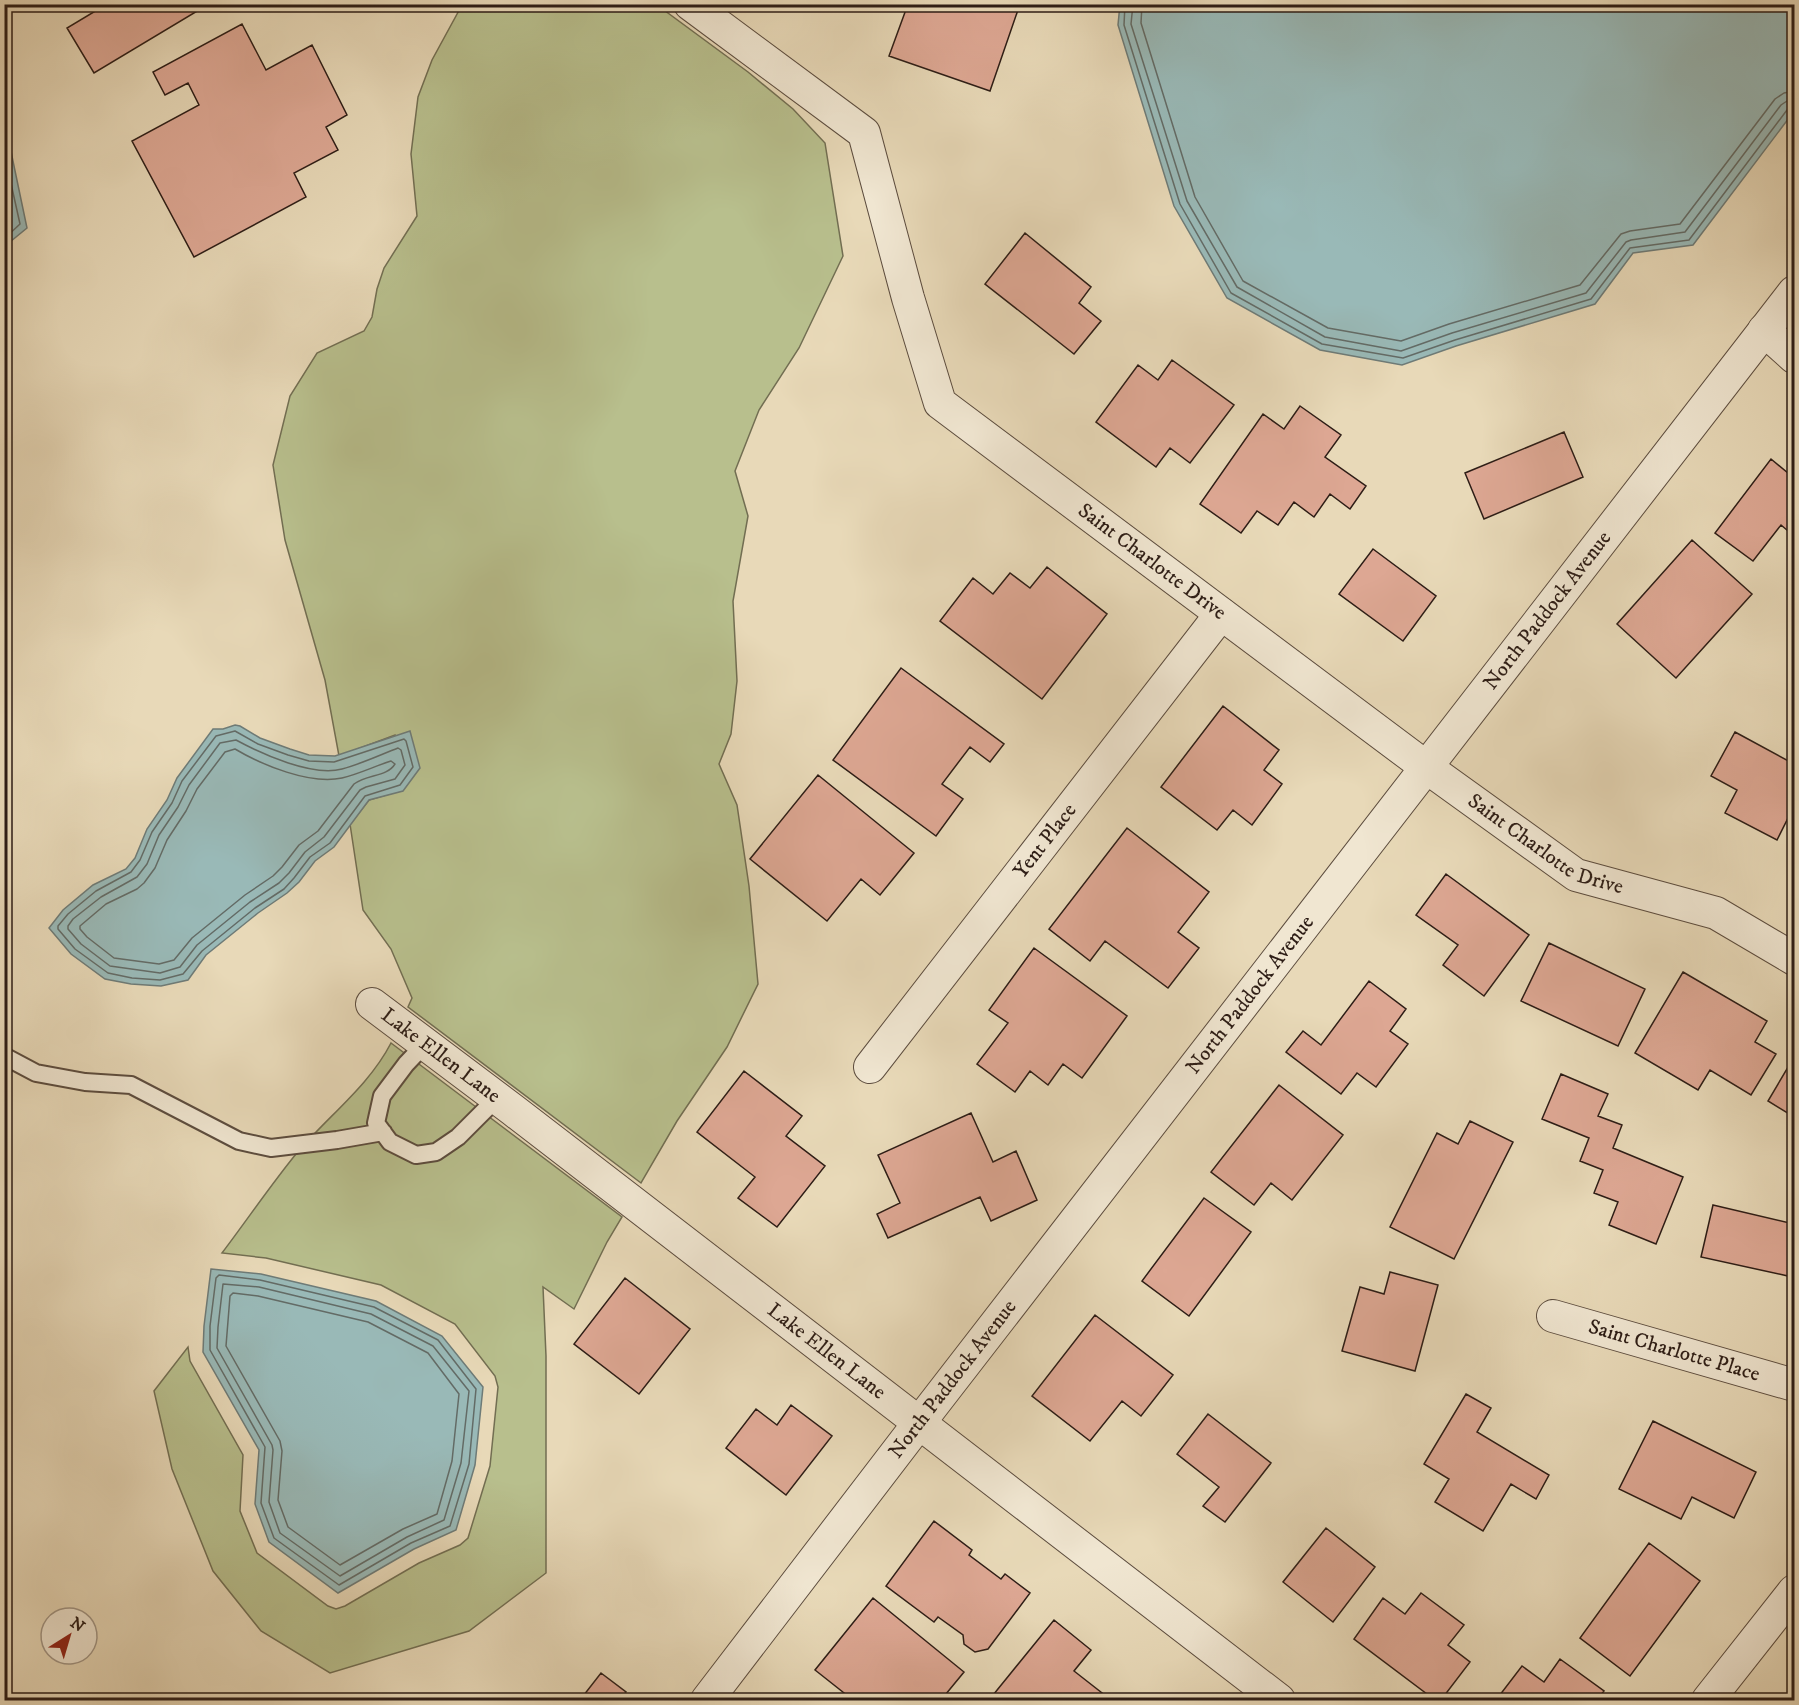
<svg xmlns="http://www.w3.org/2000/svg" width="1799" height="1705" viewBox="0 0 1799 1705" font-family="'IM FELL DW Pica',serif">
<style>
.green{fill:#b8bf8d;stroke:#726e52;stroke-width:1.5}
.water{fill:#99b9b7;stroke:#6e7b77;stroke-width:1.5}
.lines{fill:none;stroke-linecap:round;stroke-linejoin:round}
.shore{stroke:#636b66;stroke-width:1.5}
.building{fill:#dda793;stroke:#2d1d16;stroke-width:1.5}
.service-casing{stroke:#5c4c3e;stroke-width:20}
.minor-casing{stroke:#5c4c3e;stroke-width:34}
.service{stroke:#f0e6d1;stroke-width:16}
.minor{stroke:#f0e6d1;stroke-width:32}
.labels{text-anchor:middle;dominant-baseline:central;stroke-width:5;stroke-linejoin:round;paint-order:stroke}
.street-label{font-size:21px;fill:#2d1d16;stroke:#f0e6d1}
</style>
<rect width="100%" height="100%" fill="#e8d9b8"/>
<filter id="stains"><feTurbulence type="fractalNoise" baseFrequency=".00333" numOctaves="4"/><feColorMatrix values="0 0 0 0 .2 0 0 0 0 .09 0 0 0 0 .02 0 0 0 .5 -.17"/></filter>
<radialGradient id="worn" r=".72"><stop offset=".6" stop-color="#630" stop-opacity="0"/><stop offset="1" stop-color="#630" stop-opacity=".3"/></radialGradient>
<!-- green -->
<path class="green" d="M462,5H657L748,72L793,109L825,143L843,256L799,348L759,410L735,471L748,516L733,601L737,681L731,734L719,764L737,805L749,886L758,984L727,1047L677,1121L641,1183L408,1007L412,998L391,949L363,910L350,824L369,800L403,790L395,735L339,756L325,680L285,540L273,465L290,396L317,353L364,331L372,317L377,289L384,268L417,216L411,154L418,97L432,60Z
M391,1043L622,1217L607,1242L574,1309L543,1287L546,1356V1573L469,1631L330,1673L261,1631L213,1571L172,1469L154,1391L188,1347L190,1361L243,1455L240,1511L257,1553L328,1606L336,1609L345,1606L419,1563L460,1545L468,1538L490,1466L498,1387L495,1376L455,1324L381,1285L266,1258L222,1253C247,1220 270,1186 296,1154C327,1117 369,1086 391,1043Z"/>
<!-- water -->
<path class="water" d="M1120,4L1794,5V103L1792,114L1693,245L1633,253L1595,304L1456,346L1402,365L1320,350L1227,298L1174,206L1118,25Z
M5,123L27,228L5,246H4Z
M235,725L240,726L260,738L290,749L309,755L335,756L410,731L420,768L403,791L369,800L334,847L315,861L299,882L287,893L258,913L206,955L188,980L161,986L131,984L105,979L71,954L49,928L63,910L93,885L126,869L135,858L147,829L167,800L177,778L213,729H223Z
M211,1269L261,1274L376,1301L442,1336L483,1387L475,1465L456,1530L414,1549L338,1593L269,1542L255,1504L259,1450L203,1352L204,1326Z"/>
<g class="lines">
<!-- shore -->
<path class="shore" d="M1125,4L1124,25L1180,204L1231,293L1322,344L1403,358L1455,340L1591,299L1630,248L1689,240L1787,110L1794,107
M1133,4L1131,24L1187,201L1237,287L1325,337L1401,351L1452,333L1586,293L1626,242L1631,240L1685,232L1781,105L1787,101L1794,100
M1142,4L1141,23L1195,197L1243,281L1328,328L1401,341L1449,324L1580,285L1621,234L1630,231L1680,224L1775,99L1784,93L1794,91
M4,152L20,224L4,239
M235,731L258,744L288,755L309,761L334,762L404,739L406,741L413,767L400,785L365,796L330,843L310,857L294,878L284,889L255,908L202,951L183,974L160,980L132,978L108,973L75,949L58,929V926L68,914L96,891L131,872L140,860L152,832L172,803L182,781L216,736Z
M236,740C262,754 312,777 342,769C361,764 380,755 398,748L401,750L405,765L395,779L366,787L360,790L324,837L305,852L289,873L279,883L250,902L197,945L180,967L160,973L110,966L81,944L68,929V926L73,919L101,897L137,877L147,864L159,835L178,807L189,785L220,743Z
M235,749C262,765 310,785 342,778C359,774 375,766 391,761L395,764C387,777 367,774 354,784L318,831L299,845L282,867L273,876L245,895L192,938L174,960L159,964L114,958L87,937L80,929V926L106,904L137,889L144,883L155,868L167,840L186,811L197,789L225,752Z
M219,1275L260,1280L374,1307L438,1340L476,1389L469,1464L450,1526L411,1543L339,1585L274,1538L261,1503L265,1447L210,1350V1326L216,1278Z
M223,1284L259,1287L371,1314L433,1346L469,1391L461,1463L444,1520L407,1537L340,1576L280,1533L269,1502L273,1450L272,1445L217,1348L218,1327Z
M233,1293L258,1296L368,1322L428,1353L459,1394L452,1461L437,1514L403,1529L340,1565L288,1527L278,1500L282,1451L280,1441L226,1346L230,1296Z"/>
</g>
<!-- building -->
<path class="building" d="M107,4H209L94,73L67,28Z
M908,4H1020L990,91L889,56Z
M242,24L266,70L312,45L347,115L326,127L338,150L294,173L306,197L194,257L132,141L199,105L188,83L165,95L153,72Z
M1025,233L1091,287L1079,303L1101,321L1074,354L985,284Z
M1172,360L1234,405L1190,463L1170,448L1156,467L1096,422L1138,365L1158,380Z
M1300,406L1341,435L1325,457L1366,486L1350,509L1330,494L1314,517L1294,502L1278,525L1257,511L1241,533L1200,504L1263,414L1284,429Z
M1564,432L1583,477L1484,519L1465,473Z
M1771,459L1794,478V536L1781,525L1753,561L1715,533Z
M1692,540L1752,594L1676,678L1617,624Z
M1373,549L1436,596L1403,641L1339,594Z
M1047,567L1107,614L1042,699L940,621L973,578L993,594L1010,573L1030,588Z
M901,668L1004,744L990,762L970,747L942,784L963,799L936,836L833,760Z
M1223,706L1279,750L1264,770L1282,784L1252,825L1233,810L1217,830L1161,787Z
M1735,732L1794,764V806L1777,840L1725,813L1737,790L1711,776Z
M818,775L914,853L880,895L861,879L827,921L750,859Z
M1127,828L1209,892L1178,932L1199,948L1168,988L1105,941L1090,961L1049,929Z
M1446,874L1529,935L1484,996L1443,965L1458,945L1416,915Z
M1549,943L1645,989L1618,1046L1521,1001Z
M1034,948L1127,1016L1082,1078L1063,1064L1048,1085L1030,1071L1015,1092L977,1064L1008,1023L989,1010Z
M1683,972L1767,1021L1755,1042L1776,1054L1751,1095L1710,1070L1698,1090L1635,1053Z
M1369,981L1406,1009L1390,1031L1408,1044L1376,1087L1357,1073L1341,1094L1286,1052L1303,1031L1321,1045Z
M1794,1057V1117L1768,1101Z
M744,1071L802,1116L786,1136L825,1166L777,1227L738,1198L755,1177L697,1132Z
M1561,1074L1608,1094L1598,1116L1622,1125L1613,1148L1683,1177L1656,1244L1609,1225L1618,1202L1594,1193L1603,1170L1580,1161L1589,1138L1542,1119Z
M1279,1085L1343,1135L1292,1200L1271,1183L1254,1205L1211,1172Z
M971,1113L993,1162L1016,1151L1037,1200L991,1221L980,1197L888,1238L877,1214L900,1203L878,1155Z
M1470,1121L1513,1142L1454,1259L1390,1227L1437,1133L1458,1144Z
M1204,1198L1251,1232L1189,1316L1142,1281Z
M1713,1205L1794,1224V1245L1788,1276L1701,1257Z
M1390,1272L1438,1285L1415,1371L1342,1351L1360,1287L1384,1294Z
M625,1278L690,1329L639,1394L574,1344Z
M1095,1315L1173,1375L1141,1416L1122,1401L1090,1441L1032,1396Z
M1466,1394L1491,1408L1477,1432L1549,1475L1536,1499L1511,1484L1483,1531L1435,1502L1449,1479L1424,1464Z
M791,1405L832,1436L786,1495L726,1448L756,1409L777,1425Z
M1208,1414L1271,1463L1225,1522L1203,1506L1219,1487L1177,1454Z
M1653,1421L1756,1472L1734,1518L1692,1497L1681,1519L1619,1489Z
M934,1521L972,1550L969,1555L1001,1579L1005,1574L1030,1593L988,1649L975,1652L964,1644L963,1635L938,1617L934,1622L886,1586Z
M1326,1528L1375,1567L1333,1622L1283,1582Z
M1649,1543L1700,1581L1630,1676L1580,1638Z
M1421,1593L1464,1625L1448,1645L1470,1662L1441,1700H1435L1354,1639L1383,1598L1405,1614Z
M873,1598L964,1672L941,1700H853L815,1670Z
M1054,1620L1091,1650L1074,1671L1111,1700H989Z
M1560,1659L1604,1691L1597,1700H1496L1522,1666L1544,1682Z
M601,1673L626,1692L620,1700H580Z"/>
<g class="lines">
<!-- service casing -->
<g class="service-casing">
<path id="service" d="M425,1044L406,1064L382,1096L376,1123L390,1142L416,1155L436,1152L458,1137L497,1098
M4,1056L36,1073L85,1082L131,1085L239,1141L271,1148L337,1140L383,1132"/>
</g>
<!-- minor casing -->
<g class="minor-casing">
<g id="minor">
<path id="s1" d="M690,4L864,133L908,298L940,403L1426,767L1576,875L1716,913L1794,959"/>
<path d="M1764,330L1794,357"/>
<path id="s2" d="M372,1004L513,1110L1279,1700"/>
<path id="s3" d="M870,1067L1221,614"/>
<path id="s4" d="M1553,1316L1794,1385"/>
<path id="s5" d="M707,1700L919,1423L1794,292"/>
<path d="M1708,1700L1794,1591"/>
</g>
</g>
<!-- service -->
<use href="#service" class="service"/>
<!-- minor -->
<use href="#minor" class="minor"/>
</g>
<g class="labels">
<!-- street labels -->
<g class="street-label">
<text stroke="none"><textPath href="#s1" startOffset="762">Saint Charlotte Drive</textPath></text>
<text stroke="none"><textPath href="#s5" startOffset="1376">North Paddock Avenue</textPath></text>
<text stroke="none"><textPath href="#s3" startOffset="286">Yent Place</textPath></text>
<text stroke="none"><textPath href="#s1" startOffset="1248">Saint Charlotte Drive</textPath></text>
<text stroke="none"><textPath href="#s5" startOffset="890">North Paddock Avenue</textPath></text>
<text stroke="none"><textPath href="#s2" startOffset="86">Lake Ellen Lane</textPath></text>
<text stroke="none"><textPath href="#s4" startOffset="126">Saint Charlotte Place</textPath></text>
<text stroke="none"><textPath href="#s2" startOffset="572">Lake Ellen Lane</textPath></text>
<text stroke="none"><textPath href="#s5" startOffset="404">North Paddock Avenue</textPath></text>
</g>
</g>
<!-- margin -->
<rect width="1799" height="1705" fill="none" stroke="#e8d9b8" stroke-width="24"/>
<rect x="6" y="6" width="1787" height="1693" fill="none" stroke="#2d1d16" stroke-width="3"/>
<rect x="12" y="12" width="1775" height="1681" fill="none" stroke="#2d1d16" stroke-width="1.5"/>
<!-- north arrow -->
<g transform="translate(69 1636) rotate(37)"><circle r="28" fill="#f0e6d1" stroke="#a29686" stroke-width="1.5"/>
<path d="M0-4.5L10 22L0 15L-10 22Z" fill="#8f2418"/>
<text y="-9" font-size="16" font-weight="bold" text-anchor="middle" fill="#2d1d16">N</text>
</g>
<rect width="100%" height="100%" filter="url(#stains)"/>
<rect width="100%" height="100%" fill="url(#worn)"/>
</svg>
